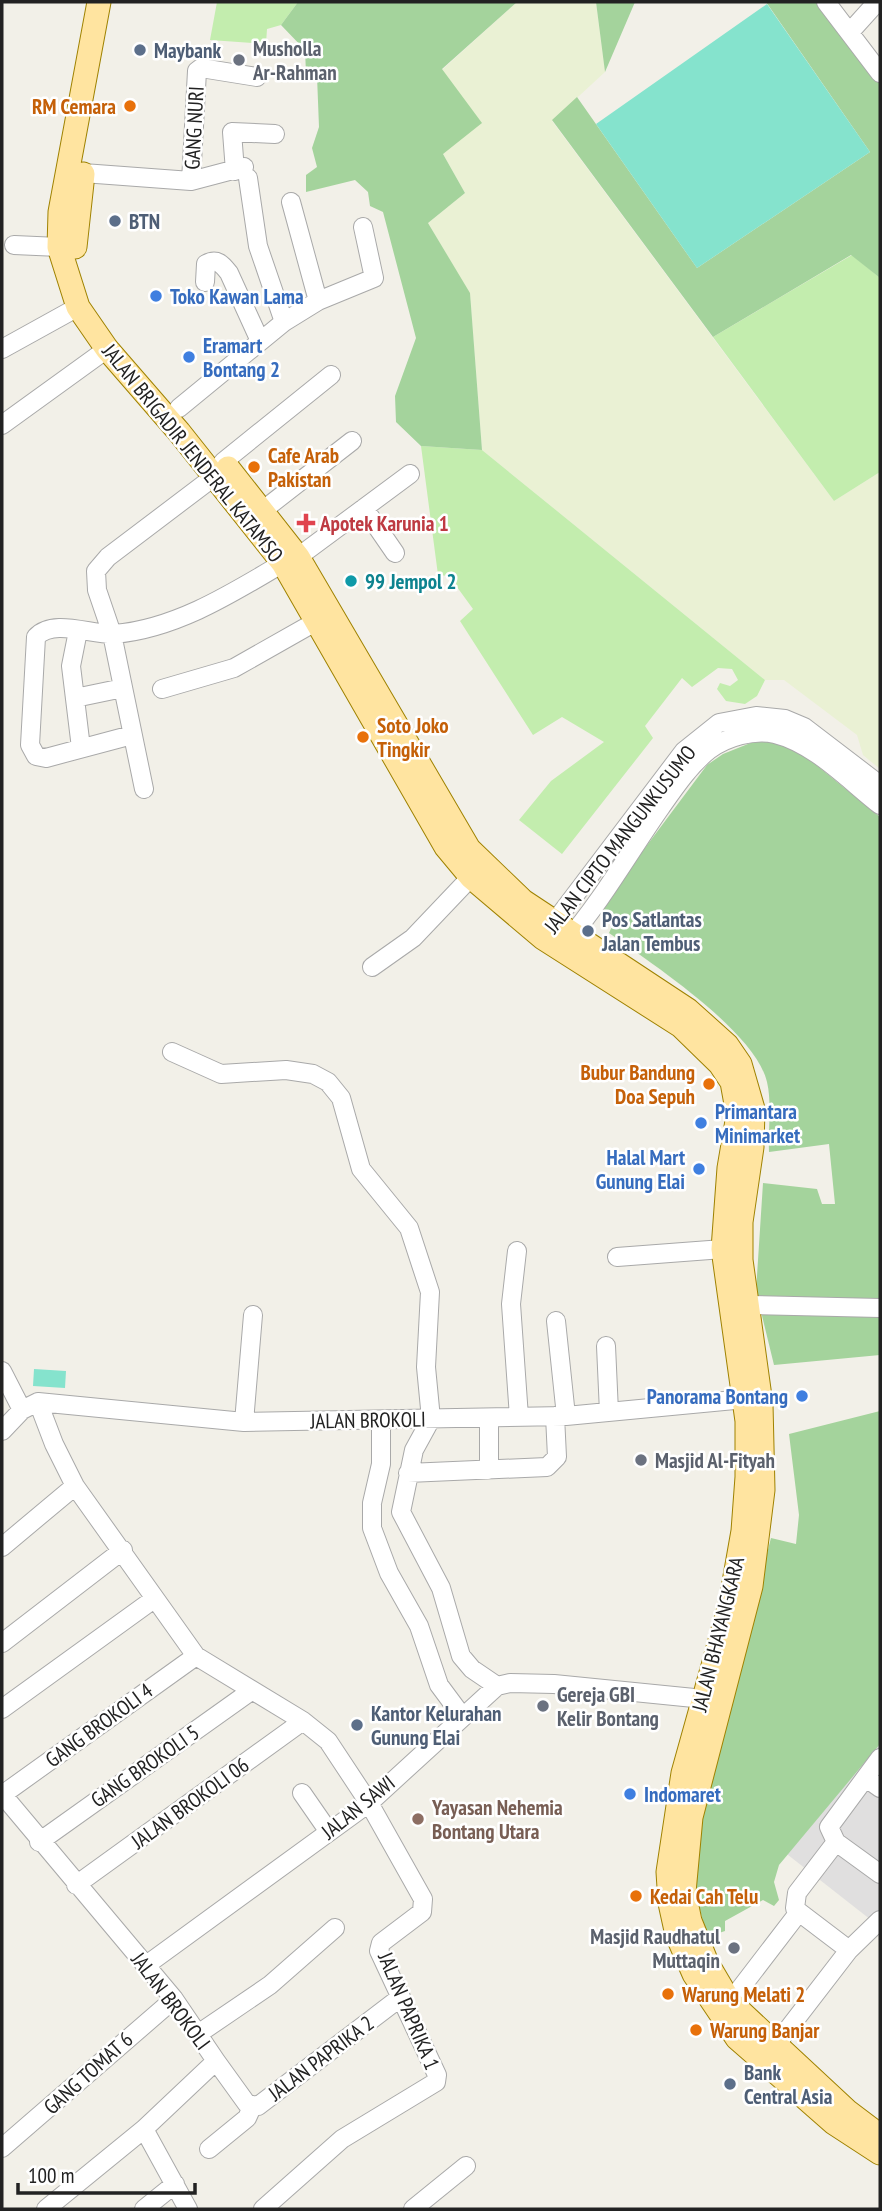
<svg xmlns="http://www.w3.org/2000/svg" width="882" height="2211" viewBox="0 0 882 2211" font-family="'PT Sans Narrow',sans-serif">
<style>
.residential{fill:#e0dfdf}
.farmland{fill:#eaf1d4}
.grass{fill:#c3edae}
.forest{fill:#a4d39c}
.pitch{fill:#85e3cd}
.lines{fill:none;stroke-linecap:round;stroke-linejoin:round}
.minor-casing{stroke:#a9a9a9;stroke-width:20}
.major-casing{stroke:#9f8200;stroke-width:25}
.minor{stroke:#fff;stroke-width:18}
.major{stroke:#ffe4a0;stroke-width:23}
.service-dot{fill:#5c6f8a;stroke:#fff;stroke-width:2.5}
.worship-dot{fill:#6b7280;stroke:#fff;stroke-width:2.5}
.food-dot{fill:#e8710a;stroke:#fff;stroke-width:2.5}
.shop-dot{fill:#3f7fe0;stroke:#fff;stroke-width:2.5}
.health-dot{fill:#e0444e;stroke:#fff;stroke-width:2.5}
.culture-dot{fill:#0f9aa8;stroke:#fff;stroke-width:2.5}
.education-dot{fill:#8d6e63;stroke:#fff;stroke-width:2.5}
.labels{text-anchor:middle;dominant-baseline:central;stroke-width:5;stroke-linejoin:round;paint-order:stroke}
.worship-label{font-size:21px;font-weight:bold;fill:#5b616d;stroke:#fff;text-anchor:start}
.service-label{font-size:21px;font-weight:bold;fill:#4e5e75;stroke:#fff;text-anchor:start}
.food-label{font-size:21px;font-weight:bold;fill:#c56008;stroke:#fff;text-anchor:start}
.street-label{font-size:21px;fill:#222;stroke:#fff}
.shop-label{font-size:21px;font-weight:bold;fill:#366cbe;stroke:#fff;text-anchor:start}
.health-label{font-size:21px;font-weight:bold;fill:#be3a42;stroke:#fff;text-anchor:start}
.culture-label{font-size:21px;font-weight:bold;fill:#0d838f;stroke:#fff;text-anchor:start}
.education-label{font-size:21px;font-weight:bold;fill:#785e54;stroke:#fff;text-anchor:start}
</style>
<rect width="100%" height="100%" fill="#f2f0e8"/>
<!-- residential -->
<path class="residential" d="M880,1722V1927L783,1851Z"/>
<!-- farmland -->
<path class="farmland" d="M517,2H596L605,72L552,121L834,501L880,472V769L863,755L857,735L784,680H765L482,450L470,294L428,223L465,193L443,154L442,70Z"/>
<!-- grass -->
<path class="grass" d="M217,2H298L281,25L267,29L266,44L210,40Z
M852,255L880,278V472L834,501L713,337Z
M421,446L482,450L765,680L757,696L745,704L726,701L717,689L720,683L730,686L738,680L732,669L718,668L692,687L682,678L645,726L653,738L562,854L519,820L551,781L604,742L562,717L533,735L460,621L473,609L449,576L438,575Z"/>
<!-- forest -->
<path class="forest" d="M298,2H517L442,69L482,123L443,154L465,193L428,223L470,293L482,450L421,446L396,422L395,396L416,338L383,212L370,206L368,192L355,180L306,192V175L317,167L312,148L319,127L317,76L306,73L305,50L281,25Z
M596,2H635L605,72Z
M766,2H826L880,73V278L851,255L713,337L552,120L577,97L697,268L870,152Z
M758,740L787,741L880,817V1355L774,1365L756,1291L763,1183L817,1189L822,1204H835L829,1144L769,1152C768,1130 772,1103 767,1082C755,1031 651,963 609,933L614,922L597,912L707,765L723,754Z
M880,1411V1744L779,1865L774,1882L779,1900L774,1906L763,1900L725,1921V1931L707,1937L698,1902L693,1862L703,1796L771,1538L796,1544L799,1515L789,1434Z"/>
<!-- pitch -->
<path class="pitch" d="M767,4L870,152L697,268L596,124Z
M34,1369L66,1371L65,1388L33,1386Z"/>
<g class="lines">
<!-- minor casing -->
<g class="minor-casing">
<path id="minor" d="M826,2L880,73
M850,32L877,2
M235,171L232,132L275,134
M83,173L191,181L197,71L201,68L257,77
M248,178L258,246L284,322
M191,181L244,167
M291,202L318,301
M14,245L59,247
M205,282L206,264C217,258 222,264 229,273L260,341
M2,349L78,307
M179,408L284,322L318,301L374,278L363,227
M2,425L107,349
M223,462L331,375
M364,508L395,553
M262,511L352,441
M298,557L410,474
M78,631L71,666L81,748
M162,689L234,668L317,621
M75,698L123,688
M132,735L46,758L36,756L30,745L36,637C53,618 91,635 114,634C175,629 231,594 283,563
M144,789L112,634L97,590L96,571L108,557L215,476
M547,932L684,751L719,723L756,716L785,719L804,727L880,785
M566,942C602,901 630,851 661,807C675,787 690,765 709,750C726,737 754,729 775,734C815,744 848,780 880,805
M372,967L413,938L471,877
M172,1052L221,1074L286,1070L313,1074L328,1082L341,1098L361,1169L409,1228L430,1292L426,1367L431,1419L414,1450L401,1512L441,1588L461,1656L472,1669L497,1686
M517,1251L511,1304L519,1417
M617,1257L723,1249
M748,1305L880,1308
M556,1321L566,1416
M606,1346L609,1412
M2,1371L22,1410
M38,1402L54,1444L75,1486L196,1656L303,1721L328,1741L369,1803L423,1899L422,1912L381,1943L379,1951L437,2075L436,2082L342,2139L263,2209
M489,1418V1470
M381,1421V1464L372,1503V1528L389,1573L419,1626L439,1685L462,1716
M244,1422L253,1315
M2,1431L22,1410L38,1402L244,1422L566,1416L745,1399
M408,1473L547,1467L557,1457L555,1416
M2,1547L75,1486
M2,1643L123,1550
M2,1709L154,1599
M880,1758L829,1827L836,1842L880,1874
M866,1778L880,1788
M302,1793L329,1832
M2,1794L174,1999L216,2061L144,2129L188,2209
M2,1795L196,1656
M39,1842L251,1691
M76,1885L303,1721
M799,1912L849,1950
M145,1966L369,1803L497,1686L510,1683L554,1684L704,1699
M730,2002L799,1912L795,1908L797,1893L836,1842
M198,2034L270,1985L335,1928
M775,2046L849,1950L880,1920
M216,2061L247,2104L258,2106L401,1997
M2,2148L174,1999
M209,2149L247,2118L252,2107
M46,2209L144,2129
M144,2209L175,2184
M413,2209L466,2166"/>
</g>
<!-- major casing -->
<g class="major-casing">
<path id="major" d="M99,2L60,212L59,247L78,307L107,349L179,432L283,563L446,847L471,877L543,938L681,1026L720,1064L732,1082L738,1115L729,1168L723,1249L747,1421V1477L743,1531L730,1605L683,1773L668,1872L670,1903L677,1935L694,1974L737,2038L834,2123L880,2153
M75,247L83,174
M228,468L298,557L469,849L523,901L688,1010L727,1045L740,1064L753,1109L752,1147L741,1222V1260L761,1404L763,1490L751,1586L691,1817L684,1892L690,1921L707,1963L730,2002L847,2111L880,2136"/>
</g>
<!-- minor -->
<use href="#minor" class="minor"/>
<!-- major -->
<use href="#major" class="major"/>
</g>
<!-- markers -->
<g class="service-dot">
<circle cx="140" cy="50" r="7"/>
<circle cx="115" cy="221" r="7"/>
<circle cx="588" cy="931" r="7"/>
<circle cx="357" cy="1725" r="7"/>
<circle cx="730" cy="2084" r="7"/>
</g>
<g class="worship-dot">
<circle cx="239" cy="60" r="7"/>
<circle cx="641" cy="1460" r="7"/>
<circle cx="543" cy="1706" r="7"/>
<circle cx="734" cy="1948" r="7"/>
</g>
<g class="food-dot">
<circle cx="130" cy="106" r="7"/>
<circle cx="254" cy="467" r="7"/>
<circle cx="363" cy="737" r="7"/>
<circle cx="709" cy="1084" r="7"/>
<circle cx="636" cy="1896" r="7"/>
<circle cx="668" cy="1994" r="7"/>
<circle cx="696" cy="2030" r="7"/>
</g>
<g class="shop-dot">
<circle cx="156" cy="296" r="7"/>
<circle cx="189" cy="357" r="7"/>
<circle cx="701" cy="1123" r="7"/>
<circle cx="699" cy="1169" r="7"/>
<circle cx="802" cy="1396" r="7"/>
<circle cx="630" cy="1794" r="7"/>
</g>
<path class="health-dot" d="M302.5 512.5h7v7h7v7h-7v7h-7v-7h-7v-7h7z"/>
<circle class="culture-dot" cx="351" cy="581" r="7"/>
<circle class="education-dot" cx="418" cy="1819" r="7"/>
<g class="labels">
<!-- worship labels -->
<g class="worship-label">
<text x="253" y="48">Musholla<tspan x="253" dy="24">Ar-Rahman</tspan></text>
<text x="655" y="1460">Masjid Al-Fityah</text>
<text x="557" y="1694">Gereja GBI<tspan x="557" dy="24">Kelir Bontang</tspan></text>
<text x="720" y="1936" text-anchor="end">Masjid Raudhatul<tspan x="720" dy="24">Muttaqin</tspan></text>
</g>
<!-- service labels -->
<g class="service-label">
<text x="154" y="50">Maybank</text>
<text x="129" y="221">BTN</text>
<text x="602" y="919">Pos Satlantas<tspan x="602" dy="24">Jalan Tembus</tspan></text>
<text x="371" y="1713">Kantor Kelurahan<tspan x="371" dy="24">Gunung Elai</tspan></text>
<text x="744" y="2072">Bank<tspan x="744" dy="24">Central Asia</tspan></text>
</g>
<!-- food labels -->
<g class="food-label">
<text x="116" y="106" text-anchor="end">RM Cemara</text>
<text x="268" y="455">Cafe Arab<tspan x="268" dy="24">Pakistan</tspan></text>
<text x="377" y="725">Soto Joko<tspan x="377" dy="24">Tingkir</tspan></text>
<text x="695" y="1072" text-anchor="end">Bubur Bandung<tspan x="695" dy="24">Doa Sepuh</tspan></text>
<text x="650" y="1896">Kedai Cah Telu</text>
<text x="682" y="1994">Warung Melati 2</text>
<text x="710" y="2030">Warung Banjar</text>
</g>
<!-- street labels -->
<g class="street-label">
<text transform="translate(194 128) rotate(-87)">GANG NURI</text>
<text transform="translate(193 453) rotate(51)">JALAN BRIGADIR JENDERAL KATAMSO</text>
<text transform="translate(620 839) rotate(-52)">JALAN CIPTO MANGUNKUSUMO</text>
<text transform="translate(368 1420) rotate(-1)">JALAN BROKOLI</text>
<text transform="translate(718 1634) rotate(-76)">JALAN BHAYANGKARA</text>
<text transform="translate(99 1725) rotate(-36)">GANG BROKOLI 4</text>
<text transform="translate(145 1766) rotate(-35)">GANG BROKOLI 5</text>
<text transform="translate(190 1803) rotate(-36)">JALAN BROKOLI 06</text>
<text transform="translate(358 1807) rotate(-39)">JALAN SAWI</text>
<text transform="translate(171 2001) rotate(53)">JALAN BROKOLI</text>
<text transform="translate(409 2011) rotate(67)">JALAN PAPRIKA 1</text>
<text transform="translate(321 2058) rotate(-37)">JALAN PAPRIKA 2</text>
<text transform="translate(88 2073) rotate(-42)">GANG TOMAT 6</text>
</g>
<!-- shop labels -->
<g class="shop-label">
<text x="170" y="296">Toko Kawan Lama</text>
<text x="203" y="345">Eramart<tspan x="203" dy="24">Bontang 2</tspan></text>
<text x="715" y="1111">Primantara<tspan x="715" dy="24">Minimarket</tspan></text>
<text x="685" y="1157" text-anchor="end">Halal Mart<tspan x="685" dy="24">Gunung Elai</tspan></text>
<text x="788" y="1396" text-anchor="end">Panorama Bontang</text>
<text x="644" y="1794">Indomaret</text>
</g>
<!-- health labels -->
<g class="health-label">
<text x="320" y="523">Apotek Karunia 1</text>
</g>
<!-- culture labels -->
<g class="culture-label">
<text x="365" y="581">99 Jempol 2</text>
</g>
<!-- education labels -->
<g class="education-label">
<text x="432" y="1807">Yayasan Nehemia<tspan x="432" dy="24">Bontang Utara</tspan></text>
</g>
</g>
<!-- border -->
<rect width="882" height="2211" fill="none" stroke="#222222" stroke-width="7"/>
<!-- scale -->
<path d="M18 2183v10h177v-10" fill="none" stroke="#222222" stroke-width="3.5"/>
<text x="28" y="2183" font-size="21" fill="#222222" stroke="#ffffff" stroke-width="5" paint-order="stroke">100 m</text>
</svg>
